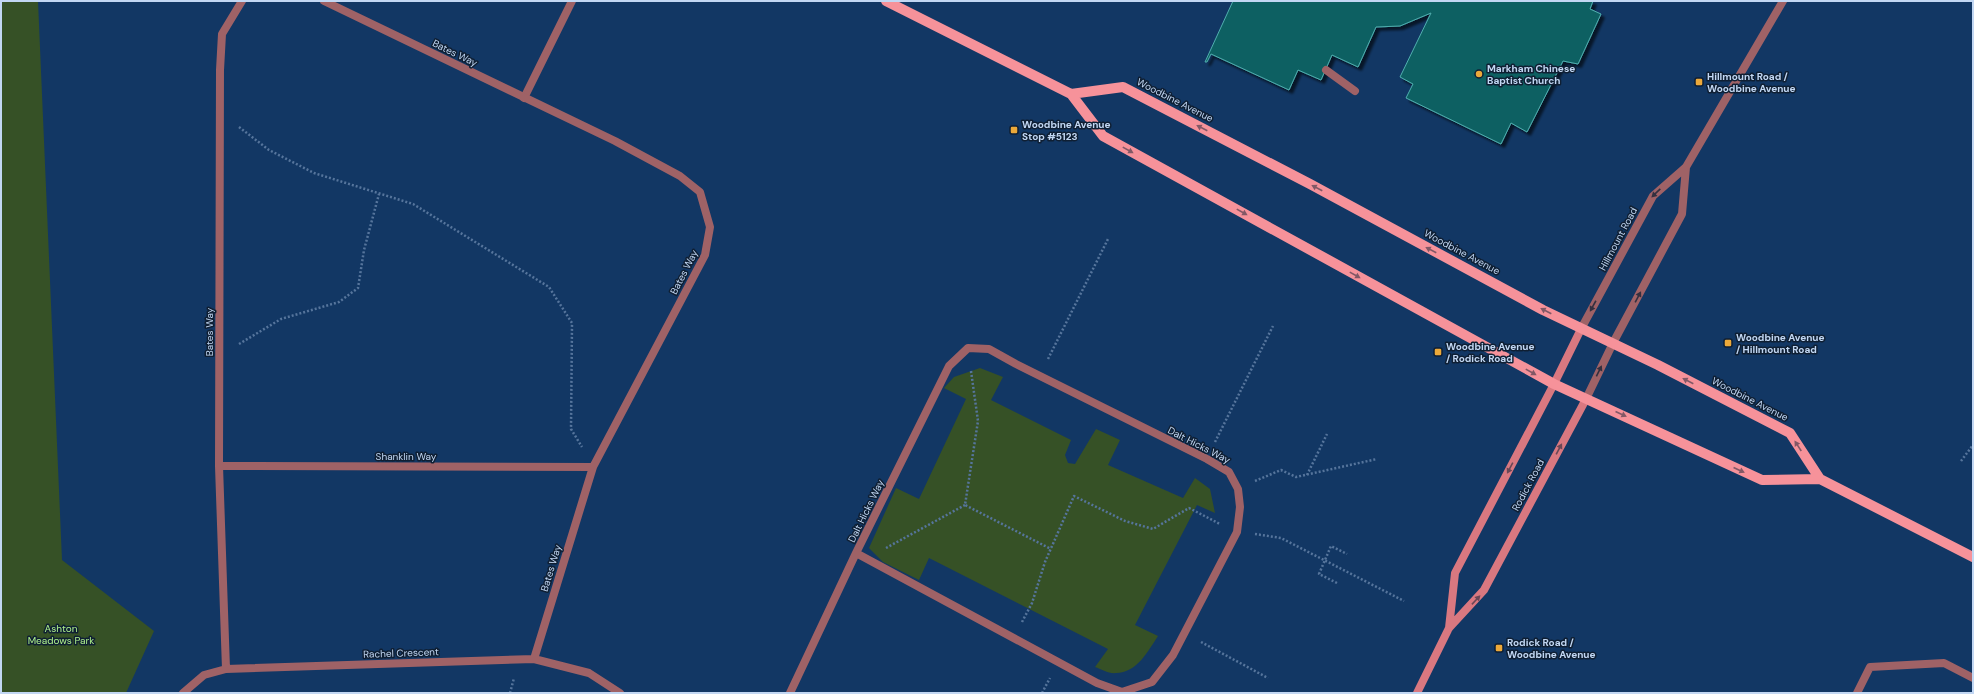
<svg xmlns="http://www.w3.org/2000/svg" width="1974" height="694" viewBox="0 0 1974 694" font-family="'DM Sans',sans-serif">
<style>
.green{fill:#365126}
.building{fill:#106162;stroke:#4fafaf;filter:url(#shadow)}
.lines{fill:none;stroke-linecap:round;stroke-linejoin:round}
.path{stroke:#56759c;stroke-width:2.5;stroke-dasharray:2 2;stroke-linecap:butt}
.lane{stroke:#9f6266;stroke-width:8}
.street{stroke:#9f6266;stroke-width:8}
.secondary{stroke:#d97880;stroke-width:8}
.primary{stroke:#f6929a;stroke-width:10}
.oneway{fill:#825866}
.oneway2{fill:#333040}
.oneway3{fill:#6a4756}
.poi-dot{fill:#eca93a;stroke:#0f1f33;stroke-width:1.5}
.labels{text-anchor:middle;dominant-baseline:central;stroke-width:3;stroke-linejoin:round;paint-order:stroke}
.street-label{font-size:10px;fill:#c2d7f3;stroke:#0f1f33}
.poi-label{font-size:10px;font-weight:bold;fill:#c2d7f3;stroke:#0f1f33;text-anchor:start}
.park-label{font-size:10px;fill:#b1f38d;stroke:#0f1f33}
</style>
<defs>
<filter id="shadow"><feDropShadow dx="3.5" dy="3.5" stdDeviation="1" flood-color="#0009"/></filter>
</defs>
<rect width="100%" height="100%" fill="#123764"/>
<!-- green -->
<path class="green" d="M1,1H38L62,560L154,631L126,693H1Z
M980,368L1003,377L991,400L1071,440L1065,455L1068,463L1075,464L1096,429L1120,440L1108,465L1183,498L1195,478L1210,489L1215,513L1197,505L1135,625L1158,636C1148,651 1137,673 1116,673C1109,674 1101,669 1095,667L1108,649L929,558L919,580L883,562L869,548L896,488L919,499L966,399L944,388L954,377Z"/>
<!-- building -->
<path class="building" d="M1233,1H1593L1590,9L1601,14L1578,64L1563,61L1527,132L1511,123L1501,144L1406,98L1413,84L1400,77L1431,13L1400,26L1376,27L1358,67L1332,55L1321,80L1298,70L1289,90L1211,54L1207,62H1205Z"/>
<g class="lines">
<!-- path -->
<path class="path" d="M239,127L269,150L314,173L413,204L549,287L572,323L571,429L582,447
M239,344L281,319L339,302L358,288L364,250L379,194
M1048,359L1108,239
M971,371L978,421L965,505L1051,549
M1215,442L1273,326
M1961,461L1973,445
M1307,475L1327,434
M1255,481L1281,470L1296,477L1377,459
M1255,534L1281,538L1404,601
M886,548L965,505
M1337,583L1319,574L1331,546L1347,554
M1022,622L1032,603L1045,562L1074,496L1125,521L1153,529L1189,508L1220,524
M1201,642L1268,678
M510,693L514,678
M1042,693L1050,678"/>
<!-- lane -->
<path class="lane" d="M1326,70L1355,91
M524,98L572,1"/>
<!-- street -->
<path class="street" d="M324,1L615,141L680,176L700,192L710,227L705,255L593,467L534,659
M1581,329L1653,196L1686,167L1783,1
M1586,399L1613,343L1682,214L1686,167
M219,466L593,467
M226,669L219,466L220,70L222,34L242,1
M183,693L204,675L226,669L534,659L589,673L620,693
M790,693L856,553L949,366L968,348L989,349L1016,364L1207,459L1229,472L1238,489L1240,507L1237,532L1173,655L1152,682L1122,692L1097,683L856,553
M1857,693L1870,667L1944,663L1973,678"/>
<!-- secondary -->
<path class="secondary" d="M1449,628L1455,573L1554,384L1581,329
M1417,693L1449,628L1484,590L1586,399"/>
<!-- primary -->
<path class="primary" d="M886,1L1071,94L1103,136L1554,384L1762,480L1820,479L1973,557
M1071,94L1123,87L1310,184L1543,310L1658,365L1790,433L1820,479"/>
</g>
<!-- one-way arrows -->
<defs><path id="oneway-solid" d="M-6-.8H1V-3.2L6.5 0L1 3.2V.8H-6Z"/></defs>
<g class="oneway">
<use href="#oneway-solid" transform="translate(1202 128) rotate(-153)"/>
<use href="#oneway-solid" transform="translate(1128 150) rotate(29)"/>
<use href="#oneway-solid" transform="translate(1317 188) rotate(-152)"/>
<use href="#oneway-solid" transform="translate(1242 212) rotate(29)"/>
<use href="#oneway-solid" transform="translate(1431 250) rotate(-152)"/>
<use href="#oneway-solid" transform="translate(1355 275) rotate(29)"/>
<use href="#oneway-solid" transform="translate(1546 311) rotate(-153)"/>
<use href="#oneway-solid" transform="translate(1531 372) rotate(29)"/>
<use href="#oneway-solid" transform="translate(1688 381) rotate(-153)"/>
<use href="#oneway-solid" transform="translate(1621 414) rotate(24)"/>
<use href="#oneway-solid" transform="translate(1798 446) rotate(-123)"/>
<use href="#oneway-solid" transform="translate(1739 470) rotate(25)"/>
</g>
<g class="oneway2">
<use href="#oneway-solid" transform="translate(1656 193) rotate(136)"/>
<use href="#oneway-solid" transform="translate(1638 297) rotate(-62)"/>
<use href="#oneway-solid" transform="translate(1593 306) rotate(119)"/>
<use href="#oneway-solid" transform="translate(1599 371) rotate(-64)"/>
</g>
<g class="oneway3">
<use href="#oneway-solid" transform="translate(1559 449) rotate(-62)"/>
<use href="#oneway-solid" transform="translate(1510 468) rotate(118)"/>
<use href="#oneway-solid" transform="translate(1476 600) rotate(-47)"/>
</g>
<!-- markers -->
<g class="poi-dot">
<circle cx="1479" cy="74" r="4"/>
<rect x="1695" y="78" width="8" height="8" rx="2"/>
<rect x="1010" y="126" width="8" height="8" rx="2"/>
<rect x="1724" y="339" width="8" height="8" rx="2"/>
<rect x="1434" y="348" width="8" height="8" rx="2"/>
<rect x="1495" y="644" width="8" height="8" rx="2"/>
</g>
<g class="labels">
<!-- street labels -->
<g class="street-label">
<text transform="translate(455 53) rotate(26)">Bates Way</text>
<text transform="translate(1175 100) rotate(27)">Woodbine Avenue</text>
<text transform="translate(1618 239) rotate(-62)">Hillmount Road</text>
<text transform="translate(1462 252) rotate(28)">Woodbine Avenue</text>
<text transform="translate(684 272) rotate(-63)">Bates Way</text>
<text transform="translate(209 332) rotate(-90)">Bates Way</text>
<text transform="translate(1750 399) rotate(27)">Woodbine Avenue</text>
<text transform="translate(1199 445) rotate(27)">Dalt Hicks Way</text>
<text x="406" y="456">Shanklin Way</text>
<text transform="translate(1528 485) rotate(-62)">Rodick Road</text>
<text transform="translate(866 511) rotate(-64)">Dalt Hicks Way</text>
<text transform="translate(551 568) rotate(-73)">Bates Way</text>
<text transform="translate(401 653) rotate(-2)">Rachel Crescent</text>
</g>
<!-- poi labels -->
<g class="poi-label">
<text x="1487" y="68">Markham Chinese<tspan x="1487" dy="12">Baptist Church</tspan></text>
<text x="1707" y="76">Hillmount Road /<tspan x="1707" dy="12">Woodbine Avenue</tspan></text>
<text x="1022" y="124">Woodbine Avenue<tspan x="1022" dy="12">Stop #5123</tspan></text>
<text x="1736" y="337">Woodbine Avenue<tspan x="1736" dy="12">/ Hillmount Road</tspan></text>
<text x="1446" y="346">Woodbine Avenue<tspan x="1446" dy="12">/ Rodick Road</tspan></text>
<text x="1507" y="642">Rodick Road /<tspan x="1507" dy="12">Woodbine Avenue</tspan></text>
</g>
<!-- park labels -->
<g class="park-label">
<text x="61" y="628">Ashton<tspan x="61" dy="12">Meadows Park</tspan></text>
</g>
</g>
<!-- border -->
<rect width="1974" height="694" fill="none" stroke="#c2d7f3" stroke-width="4"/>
</svg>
